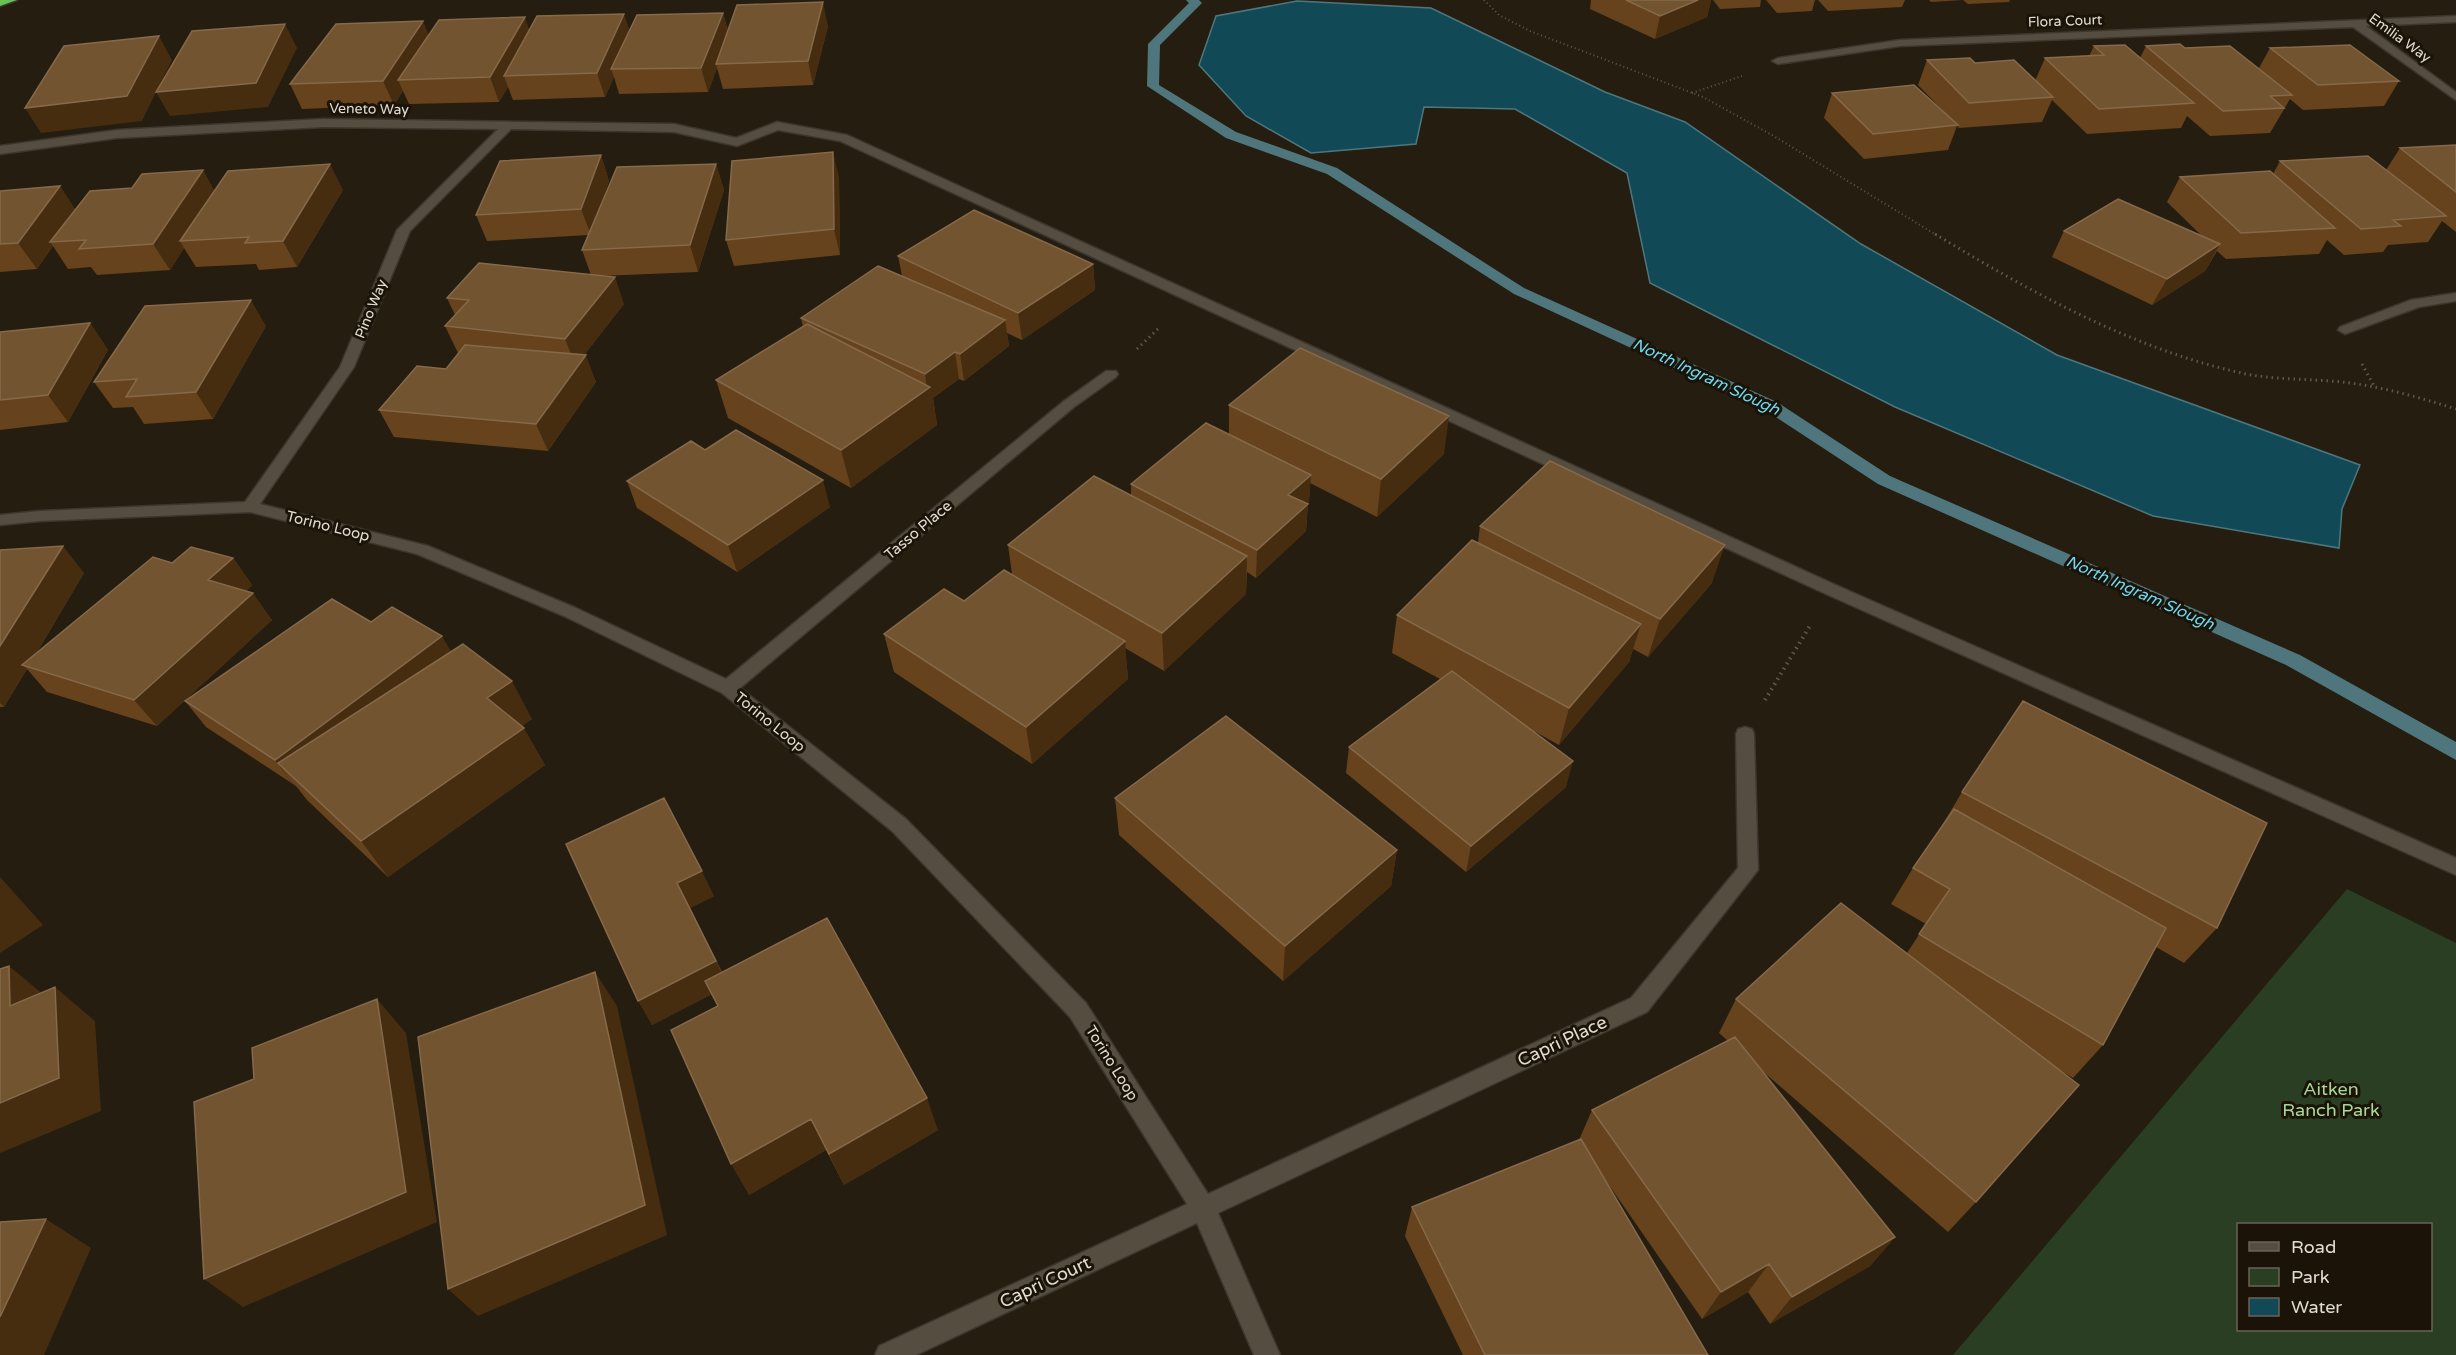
<svg xmlns="http://www.w3.org/2000/svg" width="2456" height="1355" viewBox="0 0 2456 1355" font-family="'Varela Round',sans-serif">
<style>
.green{fill:#2a3e23;fill-rule:evenodd}
.water{fill:#114a56;stroke:#4f767c;stroke-width:1.5}
.lines{fill:none;stroke-linecap:round;stroke-linejoin:round}
.stream{fill:#4f767c;fill-rule:evenodd}
.minor-casing{stroke:#3c362f;stroke-width:3}
.highway-casing{stroke:#3c362f;stroke-width:3}
.path-far2{stroke:#5f594d;stroke-width:2;stroke-dasharray:1 3;stroke-linecap:butt}
.path-far1{stroke:#5f594d;stroke-width:3;stroke-dasharray:1.5 4;stroke-linecap:butt}
.path{stroke:#5f594d;stroke-width:4;stroke-dasharray:1.5 4.5;stroke-linecap:butt}
.minor{fill:#554d3f;fill-rule:evenodd}
.highway{fill:#68c153;fill-rule:evenodd}
.wall{fill:#66431d}
.shaded-wall{fill:#462d0f}
.building{fill:#735430;stroke:#85694a;stroke-width:1.5}
.labels{text-anchor:middle;dominant-baseline:central;stroke-width:6;stroke-linejoin:round;paint-order:stroke}
.far-street-label{font-size:14px;fill:#e1dcd4;stroke:#1b1307}
.street-label{font-size:15px;fill:#e1dcd4;stroke:#1b1307}
.water-label{font-size:16px;font-style:italic;fill:#6dd9f2;stroke:#1b1307}
.near-street-label{font-size:18px;fill:#e1dcd4;stroke:#1b1307}
.near-park-label{font-size:18px;fill:#a7d996;stroke:#1b1307}
</style>
<rect width="100%" height="100%" fill="#241d10"/>
<!-- green -->
<path class="green" d="M2347,889L2456,943V1355H1953ZM2430,1224V1330H2238V1224Z"/>
<!-- water -->
<path class="water" d="M1297,1L1431,8L1605,92L1685,122L1861,244L2057,355L2360,465L2342,509L2339,548L2153,516L1895,407L1650,283L1627,173L1515,109L1424,107L1416,144L1311,153L1246,116L1199,65L1216,16Z"/>
<g class="lines">
<!-- stream -->
<path class="stream" d="M1186,0H1199L1202,3L1160,45L1159,85L1236,132L1337,168L1524,288L1777,402L1890,476L2300,655L2456,742V760L2286,665L1878,484L1765,410L1514,294L1327,174L1226,138L1147,86L1148,44L1189,3Z"/>
<!-- minor casing -->
<g class="minor-casing">
<path id="minor" d="M2456,16V22L2366,26L2456,92V100L2353,27L1900,46L1778,64L1772,61L1778,58L1900,40Z
M323,119L674,124L736,138L777,122L847,135L1838,586L2456,858V875L1826,594L840,141L778,130L737,146L674,132L511,129L410,231L354,367L260,504L428,546L576,608L726,679L1064,401L1106,371H1116L1118,374L1116,377L1074,407L740,688L906,819L1086,1003L1208,1194L1631,998L1738,868L1736,734L1738,729L1745,727L1752,729L1754,734L1758,870L1647,1012L1218,1213L1280,1355H1254L1197,1223L916,1355H875L879,1346L1187,1204L1070,1017L892,831L722,693L564,616L417,554L250,512L40,521L0,525V515L40,511L245,502L340,367L397,230L498,129L323,127L117,138L0,154V146L117,130Z
M2456,293V301L2419,307L2345,334L2338,330L2340,327L2411,300Z"/>
</g>
<!-- highway casing -->
<g class="highway-casing">
<path id="highway" d="M0,0H17L0,6Z"/>
</g>
<!-- path-far2 -->
<path class="path-far2" d="M1484,0L1499,15L1530,31L1703,97L1772,135L1938,236
M1692,93L1742,76"/>
<!-- path-far1 -->
<path class="path-far1" d="M1935,234C2029,291 2129,347 2237,372C2273,381 2313,378 2350,383C2387,388 2421,398 2456,409
M1137,349L1160,327
M2362,364L2374,386"/>
<!-- path -->
<path class="path" d="M1765,700L1811,624"/>
<!-- minor -->
<use href="#minor" class="minor"/>
<!-- highway -->
<use href="#highway" class="highway"/>
</g>
<!-- wall -->
<path class="wall" d="M1591,0H1711L1707,17L1655,39L1590,9Z
M1713,0H1761L1760,7L1720,9Z
M1766,0H1815L1812,11L1777,13Z
M1818,0H1905L1902,7L1828,11Z
M1929,0H2010L2009,2L1968,4L1963,0L1931,2Z
M723,13L728,31L828,26L813,85L723,89L717,68L708,92L619,94L614,77L605,97L513,100L508,87L499,102L409,104L403,91L394,105L302,109L290,84L429,35L529,30L630,31Z
M2094,46L2140,58L2146,46L2185,48L2259,68L2270,48L2399,81L2384,106L2303,110L2290,99L2270,133L2210,136L2187,116L2181,128L2087,134L2052,100L2042,122L1959,128L1957,126L1948,150L1864,159L1824,118L1832,93L1948,116L1918,85L1927,60L1975,63L2035,81L2045,58L2089,56Z
M2456,145V232L2442,221L2428,242L2388,245L2383,252L2344,255L2327,240L2319,254L2226,259L2217,251L2205,271L2152,305L2052,257L2064,231L2202,236L2167,202L2180,177L2273,174L2280,161L2386,170L2400,148Z
M601,155L609,181L601,204L716,164L724,190L698,272L600,276L624,304L584,355L596,382L548,451L394,437L379,410L446,369L459,353H458L445,326L455,315L447,298L591,275L582,250L588,235L487,241L476,215Z
M203,170L214,191L343,190L297,267L259,270L256,264L196,267L184,248L170,270L97,275L91,267L68,269L53,246L37,269L0,272V191L60,186L75,210L132,188Z
M839,177L840,255L734,266L726,240Z
M898,256L1093,264L1095,290L1022,340L1007,333L1009,346L964,381L959,379L933,398L937,425L851,488L728,418L716,380L803,327L801,318L902,276Z
M90,323L108,350L68,422L0,430V332Z
M266,326L213,419L144,424L133,407L113,408L94,382Z
M1229,405L1444,454L1377,517L1310,483L1309,502L1307,504H1308L1306,531L1256,578L1247,572L1246,594L1164,671L1125,648L1128,679L1032,764L894,672L884,634L964,601L1012,574L1008,545L1131,496V484L1229,434Z
M705,450L830,507L737,572L637,508L627,481Z
M1480,526L1712,583L1648,657L1633,649L1629,662L1559,745L1530,729L1566,787L1466,872L1346,773L1349,747L1440,679L1392,653L1397,615L1478,542Z
M0,550L84,573L36,654L172,563L233,558L252,585L246,591L272,620L157,726L47,692L27,669L4,707H0Z
M371,622L451,651L532,719L522,726L545,765L388,877L307,800L296,786L206,727L185,701Z
M1962,792L2217,928L2184,963L2156,947L2103,1045L2073,1078L2055,1067L1976,1202L1948,1232L1760,1069L1895,1237L1870,1266L1770,1324L1748,1292L1702,1319L1602,1175L1708,1355H1463L1405,1236L1412,1207L1579,1140L1592,1110L1728,1041L1719,1033L1736,999L1907,953L1926,924L1891,904L1913,868L1940,829Z
M1115,798L1397,850L1391,886L1283,981L1119,835Z
M566,844L714,896L690,908L722,972L938,1130L844,1185L826,1150L749,1195L718,1006L712,994L652,1025Z"/>
<!-- shaded-wall -->
<path class="shaded-wall" d="M1698,0H1711L1707,17L1655,39L1660,16Z
M823,2L828,26L813,85L808,61Z
M723,13L729,37L716,64L717,68L708,92L701,68Z
M624,14L632,37L611,69L614,77L605,97L597,73Z
M525,17L533,41L504,76L508,87L499,102L490,77Z
M423,21L433,45L398,80L403,91L394,105L383,81Z
M285,24L297,48L268,107L170,116L156,92L142,121L41,133L25,108L159,36L172,60L156,92Z
M833,152L839,177L840,255L834,229Z
M601,155L609,181L591,235L581,209Z
M330,164L343,190L297,267L283,241Z
M716,164L724,190L698,272L690,245Z
M203,170L217,196L180,241L184,248L170,270L153,244Z
M60,186L77,212L50,242L53,246L37,269L18,243Z
M2220,244L2205,271L2152,305L2167,279Z
M1093,264L1095,290L1022,340L1018,313Z
M615,277L624,304L576,366L565,339Z
M251,300L266,326L213,419L196,392Z
M1005,320L1009,346L964,381L960,354Z
M90,323L108,350L68,422L48,395Z
M955,352L959,379L933,398L937,425L851,488L841,450L927,389L925,374Z
M586,355L596,382L548,451L536,424Z
M1449,416L1444,454L1377,517L1381,479Z
M1311,475L1309,502L1287,522L1288,495Z
M823,480L830,507L737,572L728,545Z
M1308,504L1306,531L1256,578L1257,550Z
M1725,545L1712,583L1648,657L1660,619Z
M63,546L84,573L28,667L22,665L27,669L4,707L0,703V646Z
M1247,556L1246,594L1164,671L1162,633Z
M233,558L252,585L228,607L208,580Z
M253,593L272,620L157,726L134,700Z
M1641,624L1629,662L1559,745L1569,708Z
M442,636L458,663L278,763L295,787L275,760Z
M1125,641L1128,679L1032,764L1026,727Z
M512,681L532,719L509,735L487,698Z
M524,728L545,765L388,877L361,841Z
M1573,761L1566,787L1466,872L1471,846Z
M1397,850L1391,886L1283,981L1285,946Z
M702,871L714,896L690,908L728,986L652,1025L638,1001L677,883Z
M0,877L43,925L0,953Z
M9,966L50,1000L10,1006Z
M595,972L617,1006L667,1235L478,1316L448,1289Z
M55,987L95,1021L101,1111L0,1153V1103Z
M377,999L406,1033L437,1222L243,1307L204,1279Z
M927,1098L938,1130L844,1185L829,1154Z
M811,1119L826,1150L749,1195L731,1164Z
M46,1219L91,1248L44,1355H0V1317Z
M1895,1237L1870,1266L1770,1324L1792,1297Z
M1769,1264L1748,1292L1702,1319L1721,1292Z"/>
<!-- building -->
<path class="building" d="M1626,0H1698L1660,16Z
M823,2L808,61L716,64L737,5Z
M723,13L701,68L611,69L637,15Z
M624,14L597,73L504,76L537,16Z
M525,17L490,77L398,80L439,20Z
M423,21L383,81L290,84L336,24Z
M285,24L256,83L156,92L192,31Z
M159,36L127,96L25,108L64,46Z
M2180,44L2185,48L2230,46L2292,95L2270,96L2284,108L2223,111L2146,46Z
M2125,45L2194,103L2099,109L2045,58L2104,55L2094,46Z
M2350,45L2399,81L2318,85L2270,48Z
M1970,58L1975,63L2014,60L2053,97L1969,103L1927,60Z
M1914,85L1958,125L1873,134L1832,93Z
M2456,145V192L2400,148Z
M833,152L834,229L726,240L732,161Z
M601,155L581,209L476,215L500,161Z
M2368,156L2446,216L2393,220L2401,226L2361,229L2280,161Z
M330,164L283,241L245,243L249,237L180,241L228,171Z
M716,164L690,245L582,250L617,167Z
M203,170L153,244L79,249L86,240L50,242L90,191L132,188L142,174Z
M2270,171L2335,228L2241,233L2180,177Z
M60,186L18,243L0,244V191Z
M2118,199L2220,244L2167,279L2064,231Z
M974,210L1093,264L1018,313L898,256Z
M479,263L615,277L565,339L445,326L469,300L447,298Z
M878,266L1005,320L960,354L955,352L925,374L801,318Z
M251,300L196,392L126,397L137,379L94,382L145,306Z
M90,323L48,395L0,400V332Z
M807,324L930,387L841,450L716,380Z
M465,345L586,355L536,424L379,410L417,366L446,369Z
M1300,348L1449,416L1381,479L1229,405Z
M1206,423L1311,475L1288,495L1308,504L1257,550L1131,484Z
M736,430L823,480L728,545L627,481L691,441L705,450Z
M1550,461L1725,545L1660,619L1480,526Z
M1094,476L1247,556L1162,633L1008,545Z
M1472,540L1641,624L1569,708L1397,615Z
M63,546L0,646V550Z
M191,547L233,558L208,580L253,593L134,700L22,665L153,557L172,563Z
M1004,570L1125,641L1026,727L884,634L944,589L964,601Z
M332,599L371,622L392,607L442,636L275,760L185,701Z
M463,644L512,681L487,698L524,728L361,841L278,763Z
M1452,671L1573,761L1471,846L1349,747Z
M2023,701L2267,823L2217,928L1962,792Z
M1226,716L1397,850L1285,946L1115,798Z
M664,798L702,871L677,883L716,961L638,1001L566,844Z
M1954,809L2166,928L2103,1045L1919,934L1950,889L1913,868Z
M1841,903L2079,1085L1976,1202L1736,999Z
M827,918L927,1098L829,1154L811,1119L731,1164L671,1030L718,1006L705,981Z
M9,966L10,1006L55,987L59,1078L0,1103V969Z
M595,972L645,1205L448,1289L418,1037Z
M377,999L406,1192L204,1279L194,1102L254,1079L252,1048Z
M1735,1037L1895,1237L1792,1297L1769,1264L1721,1292L1592,1110Z
M1581,1139L1708,1355H1485L1412,1207Z
M46,1219L0,1317V1222Z"/>
<g class="labels">
<!-- far-street labels -->
<g class="far-street-label">
<text transform="translate(2065 21) rotate(-2)">Flora Court</text>
<text transform="translate(2400 38) rotate(36)">Emilia Way</text>
<text transform="translate(369 109) rotate(1)">Veneto Way</text>
<text transform="translate(371 309) rotate(-68)">Pino Way</text>
</g>
<!-- street labels -->
<g class="street-label">
<text transform="translate(328 526) rotate(14)">Torino Loop</text>
<text transform="translate(918 530) rotate(-40)">Tasso Place</text>
<text transform="translate(770 722) rotate(39)">Torino Loop</text>
<text transform="translate(1112 1063) rotate(58)">Torino Loop</text>
</g>
<!-- water labels -->
<g class="water-label">
<text transform="translate(1706 377) rotate(25)">North Ingram Slough</text>
<text transform="translate(2140 593) rotate(24)">North Ingram Slough</text>
</g>
<!-- near-street labels -->
<g class="near-street-label">
<text transform="translate(1562 1041) rotate(-25)">Capri Place</text>
<text transform="translate(1045 1282) rotate(-25)">Capri Court</text>
</g>
<!-- near-park labels -->
<g class="near-park-label">
<text x="2331" y="1089">Aitken<tspan x="2331" dy="21">Ranch Park</tspan></text>
</g>
</g>
<!-- legend -->
<rect x="2237" y="1223" width="195" height="108" fill="#1b1307" stroke="#6a6359" stroke-width="1.5"/>
<rect x="2249" y="1242" width="30" height="9" fill="#554d3f" stroke="#6a6359" stroke-width="1.5"/>
<text x="2291" y="1253" font-size="18" fill="#e1dcd4">Road</text>
<rect x="2249" y="1268" width="30" height="18" fill="#2a3e23" stroke="#6a6359" stroke-width="1.5"/>
<text x="2291" y="1283" font-size="18" fill="#e1dcd4">Park</text>
<rect x="2249" y="1298" width="30" height="18" fill="#114a56" stroke="#6a6359" stroke-width="1.5"/>
<text x="2291" y="1313" font-size="18" fill="#e1dcd4">Water</text>
</svg>
